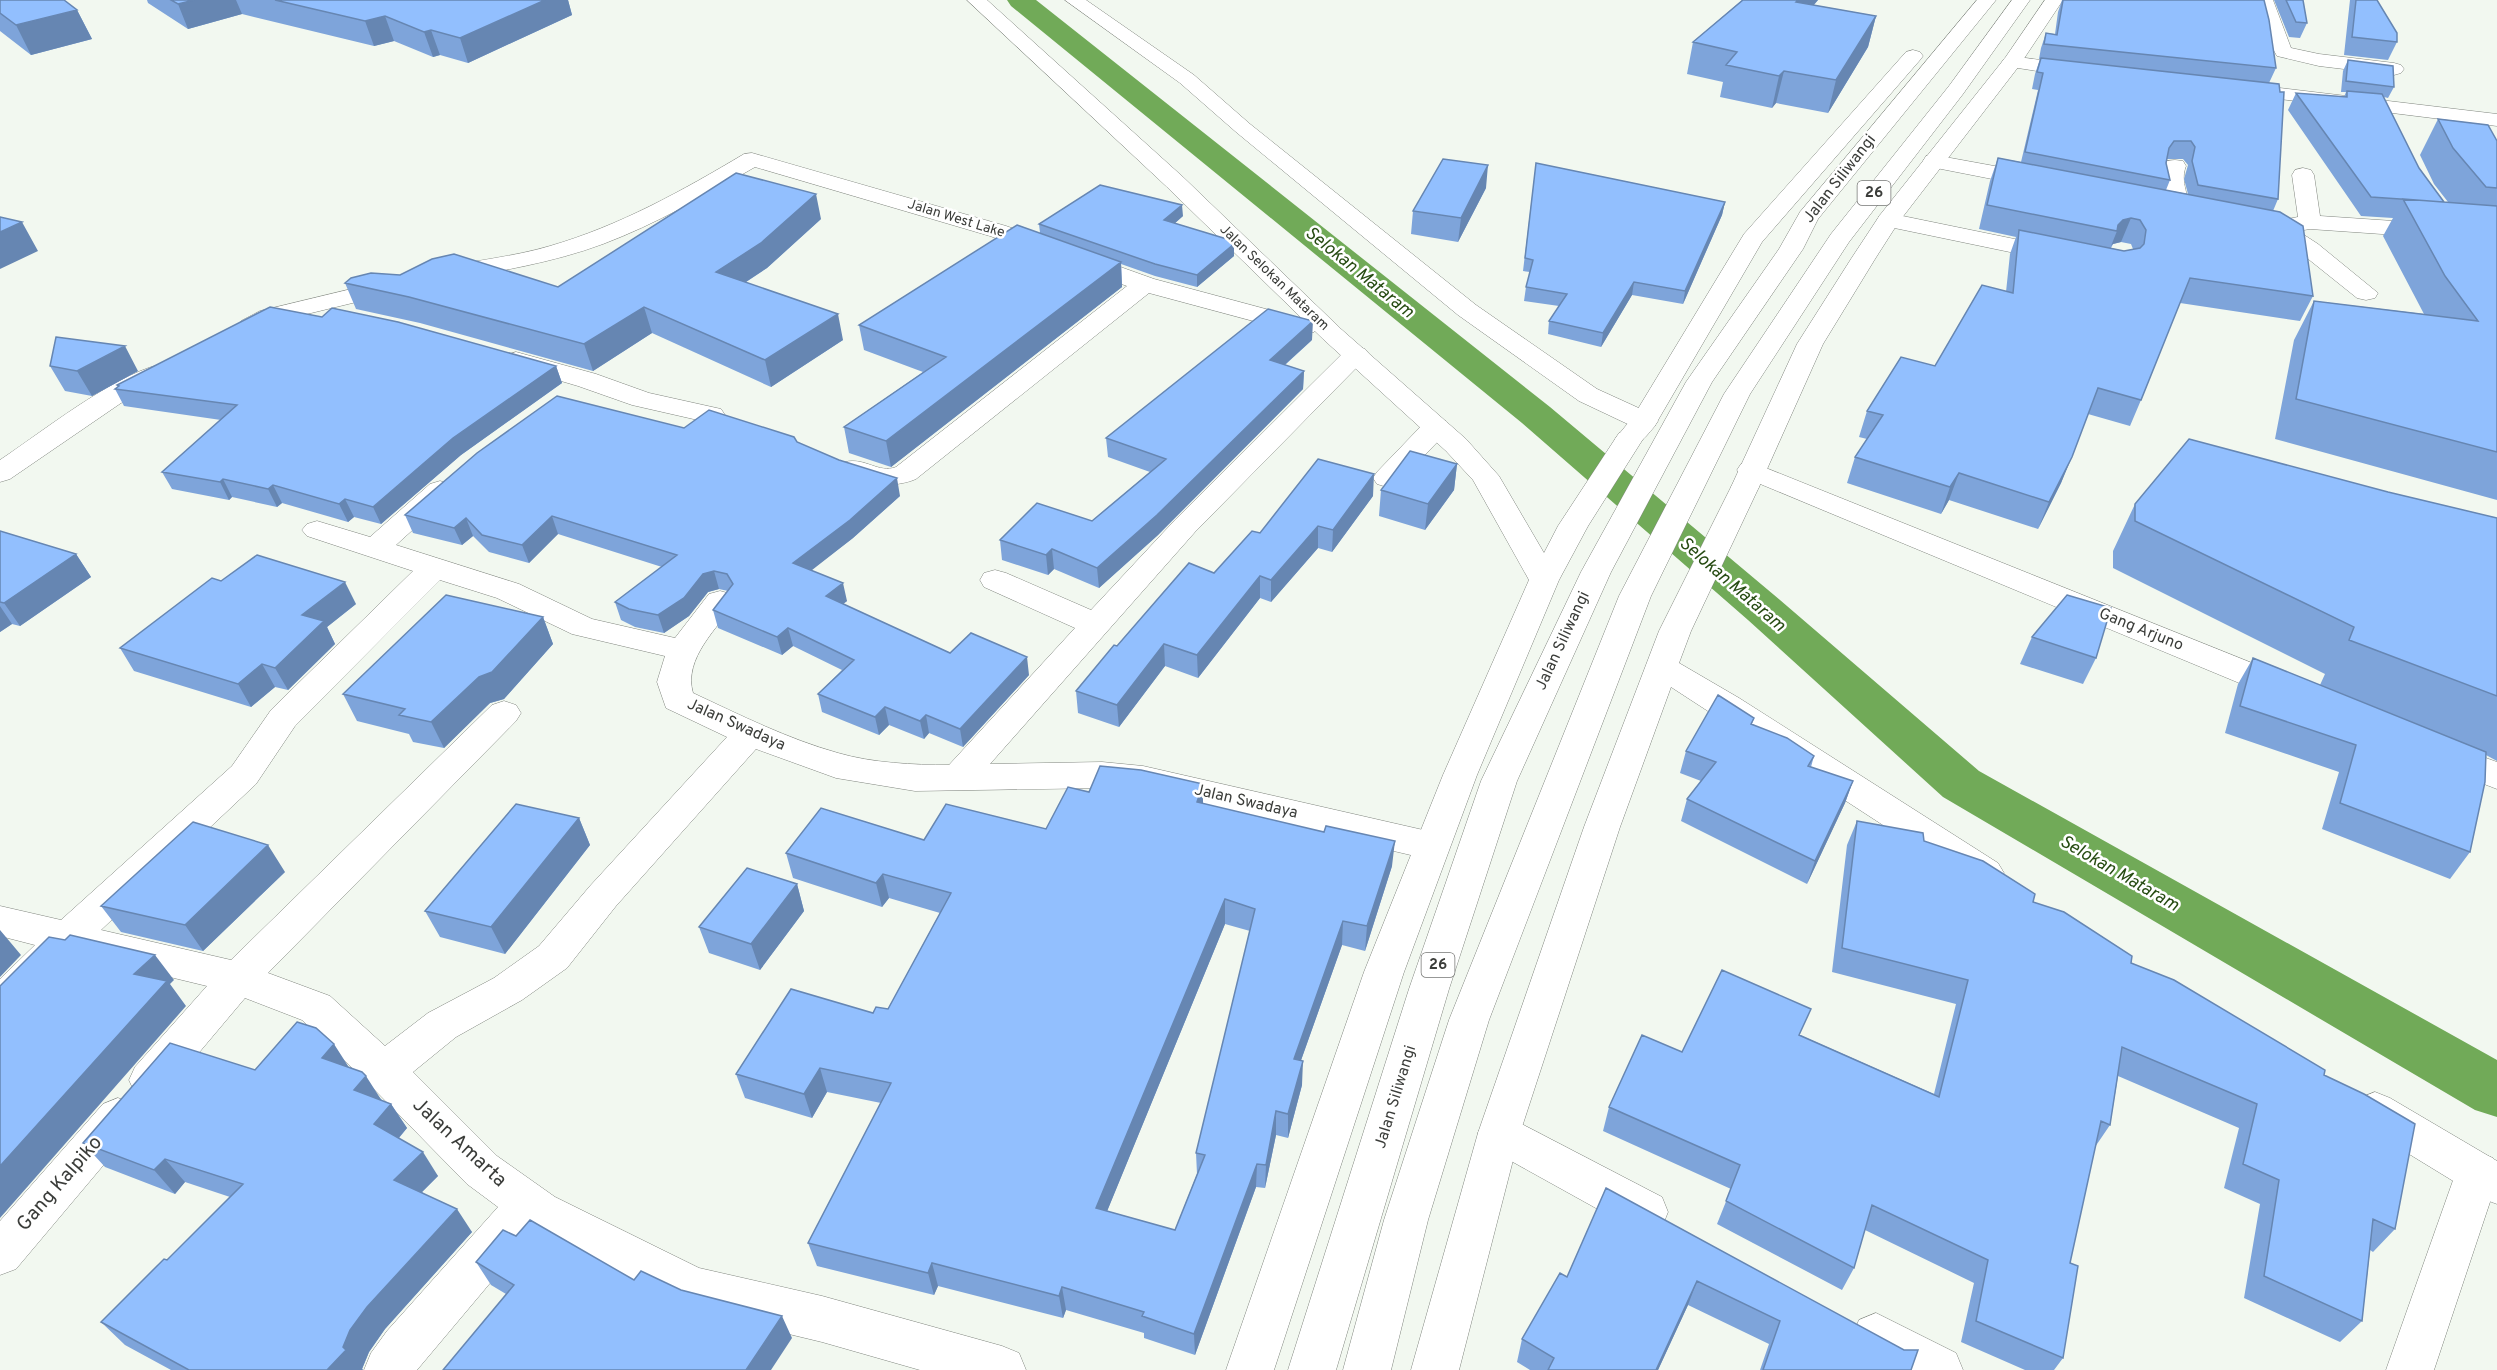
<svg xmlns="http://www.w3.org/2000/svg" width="2497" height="1370" viewBox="0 0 2497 1370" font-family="Overpass,sans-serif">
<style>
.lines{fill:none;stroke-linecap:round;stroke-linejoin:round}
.canal{fill:#71aa58;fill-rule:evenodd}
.street-casing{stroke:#81867f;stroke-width:1}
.secondary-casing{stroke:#81867f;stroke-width:1}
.highway-casing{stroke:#81867f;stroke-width:1}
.street{fill:#fff;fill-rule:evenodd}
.secondary{fill:#fff;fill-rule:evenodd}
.highway{fill:#fff;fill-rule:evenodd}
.wall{fill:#7ea4da;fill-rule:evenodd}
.shaded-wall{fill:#6686b2}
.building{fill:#92bffe;stroke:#6686b2;stroke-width:1.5;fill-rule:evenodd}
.labels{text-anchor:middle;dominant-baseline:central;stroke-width:5;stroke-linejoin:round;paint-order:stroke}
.far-street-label{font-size:14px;fill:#3b3d3a;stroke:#fff}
.shield{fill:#fff;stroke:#767775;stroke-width:1.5}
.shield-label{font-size:15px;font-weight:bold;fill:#3b3d3a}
.street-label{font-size:16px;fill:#3b3d3a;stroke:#fff}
.water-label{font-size:18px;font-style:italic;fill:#274c13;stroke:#fff}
.near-street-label{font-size:20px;fill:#3b3d3a;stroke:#fff}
</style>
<rect width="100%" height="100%" fill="#f2f8f0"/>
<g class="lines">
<!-- canal -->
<path class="canal" d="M1007,0H1036L1550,407L1780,600L1979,771L2497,1060V1117L2475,1110L1943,797L1748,620L1522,423L1011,6Z"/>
<!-- street casing -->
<g class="street-casing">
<path id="street" d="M2255,0H2273L2291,48L2319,54L2394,63L2401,65L2404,69L2401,73L2394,75L2319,66L2277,56L2269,42Z
M2012,56L2082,66L2089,68L2092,72L2089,76L2082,78L2005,66L2002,62L2005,58Z
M2238,83L2497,114V126L2231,93L2228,89L2231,85Z
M752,153L1006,226L1154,279L1314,322L1318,327L1314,332L1305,335L1149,293L916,479C896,488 855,488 841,468L845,462C865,457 879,474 896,467L1127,286L990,236L755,167C706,195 656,224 603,244C552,263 499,271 446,281L438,279L434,274L438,269C475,260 513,257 550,246C619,226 682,191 744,154Z
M1934,155L2038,174L2046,176L2049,181L2046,186L2038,188L1926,166L1923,161L1926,156Z
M2175,160L2183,161L2186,166C2178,186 2195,201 2185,215L2177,217L2169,215L2166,210L2160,179L2167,161Z
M2303,168L2311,170L2314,175L2320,216L2497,228V242L2310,229L2298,231L2318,244L2378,293L2375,298L2366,300L2357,298L2302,254L2270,234L2248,229L2245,224L2248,219L2256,217L2277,221L2298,217L2292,175L2295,170Z
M1888,213L2058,248L2066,250L2070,255L2066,260L2058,262L1880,225L1877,220L1880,215Z
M393,279L402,281L405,286L402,291L278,321L259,331L250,334L241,331L237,326L241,321L260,311Z
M1356,346L1365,349L1369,354L1365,359L1195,532L990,764L1102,762L1143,766L1432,832L1445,836L1450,846L1445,856L1432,860L1143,792L1102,788L915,791L836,778L756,749L616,906L567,968L522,1000L456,1037L413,1072L497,1156L555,1197L699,1268L822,1296L1002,1346L1019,1353L1026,1370H920L822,1342L693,1311L533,1232L417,1370H364L371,1353L387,1331L498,1207L467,1184L369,1084L302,1020L245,998L165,1093L150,1098L135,1093L129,1080L135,1067L207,986L75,954L14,1016L0,1021V979L35,945L0,936V906L61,920L232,766L271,710L413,571L307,536L302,530L307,524L317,521L370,537L430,484L440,481L450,484L454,490L450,496L396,545L519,584L592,619L675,638L709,594L720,591L731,594L736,601C718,628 683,658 693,693C740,715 788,739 838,753C872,763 914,765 949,765L1075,628L984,587L980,580L984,573L995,570L1006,573L1091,610L1175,520L1347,349ZM440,580L497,598L572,634L665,656L657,682L666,708L727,737L590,886L539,946L494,978L428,1013L385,1046L330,996L268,973L516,721L521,713L516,705L504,701L492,705L231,960L101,930L256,784L295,726Z
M516,352L596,374L649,393L721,409L725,415L721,421L711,423L632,405L578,386L507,365L503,360L507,355Z
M158,365L167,367L171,373L167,379L121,403L10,479L0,482V460C42,432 111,377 158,365Z
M1436,419L1446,421L1450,427L1446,433L1397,484L1387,487L1377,484L1373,478L1377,472L1426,421Z
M1751,462L2297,681L2302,689L2297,697L2285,700L2273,697L1741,476L1737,470L1741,464Z
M2444,743L2497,762V789L2432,764L2427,755L2432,746Z
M118,1098L133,1104L139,1117L133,1130L16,1269L0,1275V1221L103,1104Z
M1499,1114L1514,1120L1662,1197L1668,1212L1662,1227L1646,1233L1630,1227L1484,1146L1478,1133L1484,1120Z
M2478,1152L2493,1158L2497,1166V1181L2434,1370H2386L2456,1172L2463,1158Z
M1876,1313L1956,1353L1963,1370H1891L1859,1352L1852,1336L1859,1320Z"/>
</g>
<!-- secondary casing -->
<g class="secondary-casing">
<path id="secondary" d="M967,0H987L1183,177L1341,329L1466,439L1499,476L1544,553L1558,526L1619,433L1629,431L1639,433L1643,439L1588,526L1559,580L1477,775L1404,972L1274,1370H1226L1364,972L1443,775L1529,580L1473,480L1446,451L1323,339L1167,187Z
M1065,0H1086L1194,75L1250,124L1476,305L1597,389L1654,415L1658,421L1654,427L1644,429L1634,427L1579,401L1458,315L1236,132L1180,83Z
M1745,478L1755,481L1759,487L1691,631L1679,663L1739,698L1998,863L2004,873L1998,883L1985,887L1972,883L1671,687L1620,827L1520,1133L1459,1370H1411L1478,1133L1584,827L1659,631L1731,487L1735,481Z
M2375,1092L2390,1098L2497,1161V1204L2481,1198L2360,1124L2354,1111L2360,1098Z"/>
</g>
<!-- highway casing -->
<g class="highway-casing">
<path id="highway" d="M1977,0H1996L1818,219L1803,249L1712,382L1611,572L1517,781L1449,989L1336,1370H1288L1409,989L1481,781L1581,572L1686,382L1779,249L1800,212Z
M2012,0H2030L1963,94L1849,242L1750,394L1651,596L1489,1020L1428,1220L1391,1370H1343L1384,1220L1449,1020L1619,596L1724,394L1831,234L1949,86Z
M2045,0H2063L2019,66L1898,223L1875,259L1823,344L1759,487L1755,493L1745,496L1735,493L1731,487L1797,344L1851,259L1880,215L2005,58Z
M1913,50L1920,52L1923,56L1920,60L1762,242L1654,427C1643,440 1637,449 1619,445L1615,439L1633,417L1744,234L1906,52Z"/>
</g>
<!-- street -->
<use href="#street" class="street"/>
<!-- secondary -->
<use href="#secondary" class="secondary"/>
<!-- highway -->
<use href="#highway" class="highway"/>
</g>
<!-- wall -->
<path class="wall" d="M0,0L77,10L92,39L31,55L0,31Z
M147,0H568L572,15L468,63L440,55L433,57L394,41L374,46L242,14L188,29L148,3Z
M1742,0H1818L1814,5L1876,16L1868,47L1828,113L1776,103L1772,108L1720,97L1723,82L1687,74L1693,42Z
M2062,0L2276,68L2269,83L2278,199L2273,211L2313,296L2300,321L2180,303L2141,400L2130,426L2088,414L2061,483L2038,529L1949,500L1941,514L1847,483L1855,457L1867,439L1859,437L1867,411L1935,366L2006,292L2010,254L2016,237L1979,229L1990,181L1998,158L2021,162L2038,90L2032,89L2035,74L2040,59H2039L2041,48L2046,33L2055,34L2058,12ZM2167,159H2183L2188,165L2184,179L2188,194L2166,190L2170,180L2166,163ZM2121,242L2131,244L2133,249L2124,251L2111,248L2113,244Z
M2274,0H2303L2307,23L2300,38L2289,37Z
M2350,0H2377L2397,42L2388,60L2344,55Z
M2348,60L2394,87L2388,98L2384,97L2419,168L2444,202H2448L2434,184L2420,155L2438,119L2497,141V500L2275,439L2294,340L2314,301L2424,314L2383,236L2393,218L2361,216L2288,110L2296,93L2344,97L2346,92H2341L2343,71Z
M1536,163L1725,202L1722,215L1683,304L1632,295L1601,347L1548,334L1549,321L1559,306L1524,301L1526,287L1530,272L1523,271Z
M1486,188L1458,242L1411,234L1413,211Z
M1183,216L1175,223L1234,244V256L1197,287L1155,276L1121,264L1122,287L891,467L849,453L844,427L923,372L864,350L859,325L1040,233L1039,224Z
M821,219L767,268L746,282L843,340L771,387L652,333L593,371L420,323L356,309L345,283L558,287Z
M1312,340L1285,365L1304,371L1303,389L1158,535L1099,588L1054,569L1048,575L1002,560L1000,540L1092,521L1150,472L1108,457L1106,438Z
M50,366L138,371L92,396L65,391Z
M556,366L562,383L461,455L381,524L354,517L348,522L282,503L277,507L232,497L229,500L172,489L162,472L221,420L124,406L115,389L118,387L117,385Z
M684,428L797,442L900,496L853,538L811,570L847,601L843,604L950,653L1029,675L963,747L929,733L924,739L889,725L879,735L822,712L818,694L842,670L793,646L782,655L718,628L713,610L728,591L719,589L708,592L689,616L664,633L635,627L621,620L615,602L662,567L558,534L529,563L489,552L473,536L462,545L413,533L405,515Z
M1457,464L1454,490L1425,530L1379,516L1381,490Z
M2388,492L2497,518V761L2486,755L2470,852L2450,879L2322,829L2339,772L2225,733L2238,684L2253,658L2320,685L2325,674L2113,568V551L2135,504Z
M1373,496L1332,552L1318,548L1271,602L1260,598L1198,678L1165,666L1119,727L1078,713L1076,691L1117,646L1214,573L1260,533Z
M0,531L76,554L91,577L20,626L12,624L0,632Z
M221,581L356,604L327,627L335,644L288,690L275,687L251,707L134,671L120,648Z
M543,617L553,644L504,699L490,703L444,748L413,742L409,734L357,721L343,694Z
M2032,637L2096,658L2083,684L2020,664Z
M1754,718L1752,724L1814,756L1811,767L1853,781L1845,803L1807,884L1681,821L1687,799L1701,781L1680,773L1686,751Z
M1203,784V804L1392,866L1365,951L1342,945L1301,1060L1302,1085L1288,1138L1276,1135L1265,1188L1256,1187L1195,1355L1144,1338V1333L1066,1310L1063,1318L938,1286L934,1295L817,1266L808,1243L881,1103L827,1092L812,1118L745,1098L736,1074L873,1013L888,1009L940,913L889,898L882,907L793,878L786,853L1046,829L1089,792ZM1225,924L1250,931L1196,1153L1197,1174L1175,1230L1107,1211Z
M579,818L590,845L505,954L440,937L425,911Z
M1857,821L1924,841L2033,902L2131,963L2324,1075L2395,1229L2373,1252L2370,1250L2362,1321L2340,1342L2244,1298L2260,1204L2224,1188L2239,1128L2118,1076L2110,1125L2095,1147L2070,1263L2063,1358L2054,1370H2025L1961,1342L1974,1283L1865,1230L1854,1268L1842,1290L1717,1224L1731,1189L1603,1131L1609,1107L1682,1052L1800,1035L1934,1094L1956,1004L1832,972L1847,845Z
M285,872L203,951L121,932L101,906Z
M797,884L804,911L760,970L709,953L699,927Z
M349,1068L382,1100L391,1104L407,1128L399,1138L438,1176L422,1192L472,1232L385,1329L369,1352L362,1369L363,1370H171L125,1345L101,1322L167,1260L230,1197L185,1182L175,1194L105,1167L83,1143L255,1070Z
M1606,1188L1911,1370H1760L1769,1344L1688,1305L1658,1370H1530L1517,1362L1522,1339L1567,1277Z
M516,1236L634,1280L681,1290L792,1338L506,1294L491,1285L476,1262Z"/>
<!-- shaded-wall -->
<path class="shaded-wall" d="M194,0H236L242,14L188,29L178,4Z
M545,0H568L572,15L468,63L460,38Z
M1798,0H1818L1789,32L1796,2Z
M77,10L92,39L31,55L16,25Z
M385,16L394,41L374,46L365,21Z
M1876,16L1868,47L1828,113L1836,80Z
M431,30L440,55L433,57L424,32Z
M1784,71L1776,103L1772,108L1779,76Z
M1488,165L1486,188L1458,242L1461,218Z
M816,194L821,219L767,268L723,297L716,272Z
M1725,202L1722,215L1683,304L1685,291Z
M1182,205L1183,216L1165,232L1164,220Z
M2131,218L2121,242L2113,244L2111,246L2117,231L2118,225L2123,220Z
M22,222L38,251L0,269V232Z
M1234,244V256L1197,287V275Z
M1121,262L1122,287L891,467L886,441Z
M1634,282L1632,295L1601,347L1603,333Z
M644,307L652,333L593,371L584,344Z
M838,314L843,340L771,387L765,360Z
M1313,321L1312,340L1270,378V360Z
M125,346L138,371L92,396L77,371Z
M556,366L562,383L461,455L381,524L373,507L453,438Z
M1304,371L1303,389L1158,535L1099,588L1097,568Z
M2072,457L2061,483L2038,529L2049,502Z
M1457,464L1454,490L1425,530L1428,504Z
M1959,473L1949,500L1941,514L1950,487Z
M1374,474L1373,496L1332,552L1333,530Z
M897,478L900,496L853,538L798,581L793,563Z
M223,479L232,497L229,500L220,482Z
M273,485L282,503L277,507L268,489Z
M345,499L354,517L348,522L339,504Z
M552,516L558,534L529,563L522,545Z
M466,518L473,536L462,545L454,528Z
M1318,526V548L1271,602V580Z
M1052,549L1054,569L1048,575L1046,555Z
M76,554L91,577L20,626L4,603Z
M714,571L719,589L708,592L689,616L664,633L658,615L703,574Z
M1260,576V598L1198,678L1197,655Z
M345,582L356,604L327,627L335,644L288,690L275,668L302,615Z
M843,583L847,601L830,614L826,596Z
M0,606L12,624L0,632Z
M543,617L553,644L504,699L490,703L444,748L431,722Z
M788,628L793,646L782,655L777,637Z
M1164,644L1165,666L1119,727L1117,705Z
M1027,657L1029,675L963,747L960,729Z
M262,664L275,687L251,707L238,684Z
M885,707L889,725L879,735L875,717Z
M926,715L929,733L924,739L920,721Z
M1853,781L1845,803L1807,884L1815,861Z
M1203,784V808L1197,802Z
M579,818L590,845L505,954L491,927Z
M1395,841L1392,866L1365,951L1367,926Z
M268,845L285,872L203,951L185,925Z
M883,874L889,898L882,907L876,883Z
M797,884L804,911L760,970L751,944Z
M1225,899V924L1099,1231L1096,1208Z
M1343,921L1342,945L1293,1083L1294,1059Z
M0,930L21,955L0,977Z
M155,955L174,980L170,984L186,1006L0,1218V1166L134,974Z
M334,1044L350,1069L322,1058Z
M1303,1061L1302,1085L1288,1138V1114Z
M820,1068L827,1092L812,1118L804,1094Z
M366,1076L382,1101L354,1090Z
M391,1104L407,1128L390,1148L374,1124Z
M1276,1111V1135L1265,1188L1266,1165Z
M423,1152L438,1176L411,1203L394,1180Z
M165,1159L185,1182L175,1194L154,1170Z
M1257,1164L1256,1187L1195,1355L1194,1334Z
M457,1209L472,1232L385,1329L369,1352L362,1369L343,1347L350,1330L367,1307Z
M932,1263L938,1286L934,1295L928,1273Z
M1697,1281L1688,1305L1658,1370H1656Z
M1062,1287L1066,1310L1063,1318L1059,1296Z
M782,1316L792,1338L771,1370H746Z
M346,1350L363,1370H327Z"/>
<!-- building -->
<path class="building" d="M0,0H64L77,10L16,25L0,13Z
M171,0H194L178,4Z
M275,0H545L460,38L431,30L424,32L385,16L365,21Z
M1743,0H1798L1796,2L1876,16L1836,80L1784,71L1779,76L1726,65L1737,52L1693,42Z
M2063,0H2264L2269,20L2276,68L2044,44L2046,33L2057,35Z
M2286,0H2303L2307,23L2296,22Z
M2356,0H2377L2397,33V42L2352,37Z
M2041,58L2279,84L2280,92H2284L2278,199L2198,185L2192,161L2195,147L2191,141H2174L2169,148L2166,163L2170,180L2025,152L2043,73L2037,72Z
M2348,60L2393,66L2394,87L2346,81Z
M2347,91L2382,94L2419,168L2444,202L2371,197L2296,93L2347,97Z
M2438,119L2488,125L2497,141V188L2486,187L2453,148Z
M1998,158L2280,212L2303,226L2313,296L2190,278L2141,400L2098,388L2072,457L2049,502L1959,473L1950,487L1855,457L1883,415L1867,411L1901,357L1935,366L1982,285L2013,293L2019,230L2124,251L2140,248L2144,244L2146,230L2140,220L2131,218L2123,220L2118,225L2117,231L1987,205Z
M1443,159L1488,165L1461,218L1413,211Z
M1536,163L1725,202L1685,291L1634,282L1603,333L1549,321L1567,294L1526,287L1533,260L1525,258Z
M736,173L816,194L761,243L716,272L838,314L765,360L644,307L584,344L409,297L345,283L351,278L371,273L400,275L432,259L454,254L558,287Z
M1100,185L1182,205L1164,220L1230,240L1234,244L1197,275L1155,264L1039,224Z
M2403,199L2497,206V452L2296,399L2314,301L2478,321L2445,276Z
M0,217L22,222L0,232Z
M1017,225L1121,262L886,441L844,427L946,357L859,325Z
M270,307L322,317L332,308L398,322L556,366L453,438L373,507L345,499L339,504L273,485L268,489L223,479L220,482L162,472L237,405L115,389L119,386L117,385Z
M1268,309L1313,321L1270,360L1304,371L1157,515L1097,568L1052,549L1046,555L1000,540L1037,503L1092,521L1166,459L1106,438Z
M56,337L125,346L77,371L50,366Z
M557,396L684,428L709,410L794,437L797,442L839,460L897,478L850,520L793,563L843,583L826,596L950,653L971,633L1027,657L960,729L926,715L920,721L885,707L875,717L818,694L854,660L788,628L777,637L713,610L733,584L727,574L714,571L703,574L684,598L658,615L629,609L615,602L677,555L552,516L522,545L482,535L466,518L454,528L405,515L477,453Z
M2189,439L2388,492L2497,518V696L2349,640L2354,627L2135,521V504Z
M1410,451L1457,464L1428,504L1381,490Z
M1318,459L1374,474L1333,530L1318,526L1271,580L1260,576L1197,655L1164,644L1117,705L1076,691L1114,645L1117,646L1189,563L1214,573L1252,531L1260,533Z
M0,531L76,554L4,603L0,602Z
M257,555L345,582L302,615L324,621L275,668L262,664L238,684L120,648L212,578L221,581Z
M446,595L543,617L492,672L479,677L431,722L399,715L405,709L343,694Z
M2067,595L2111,608L2096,658L2032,637Z
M2253,658L2486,752L2485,782L2470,852L2340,803L2356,745L2240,706Z
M1718,695L1754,718L1751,724L1787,738L1814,756L1808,766L1853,781L1815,861L1687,799L1716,762L1686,751Z
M1100,766L1141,770L1203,784L1197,802L1324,832L1326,826L1395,841L1367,926L1343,921L1294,1059L1303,1061L1288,1114L1276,1111L1266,1165L1257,1164L1194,1334L1142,1316L1144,1312L1062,1287L1059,1296L932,1263L928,1273L808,1243L891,1083L820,1068L804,1094L736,1074L791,989L873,1013L876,1007L888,1009L951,893L883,874L876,883L786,853L821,808L924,840L946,804L1046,829L1068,787L1089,792ZM1225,899L1255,909L1196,1153L1205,1155L1175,1230L1096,1208Z
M516,804L579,818L491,927L425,911Z
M1857,821L1923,833L1924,841L1983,861L2035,894L2033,902L2064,912L2132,956L2131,963L2174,980L2325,1070L2324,1075L2364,1094L2415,1124L2395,1229L2373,1219L2362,1321L2264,1276L2279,1180L2243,1164L2257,1104L2122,1047L2110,1125L2101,1121L2070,1263L2078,1266L2063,1358L1976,1321L1988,1260L1872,1205L1854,1268L1726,1201L1740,1165L1609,1107L1642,1035L1682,1052L1722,970L1811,1009L1799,1035L1939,1097L1968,980L1842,948Z
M193,822L268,845L185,925L101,906Z
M747,868L797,884L751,944L699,927Z
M70,935L155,955L134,974L167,981L0,1166V986L49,937L65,940Z
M297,1022L316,1028L334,1044L322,1058L362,1072L366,1076L354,1090L391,1104L374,1124L423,1152L394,1180L457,1209L367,1307L350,1330L343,1347L346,1350L327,1370H189L101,1322L164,1259L167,1260L243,1184L165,1159L154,1170L83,1143L170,1043L255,1070Z
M1606,1188L1904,1350H1918L1911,1370H1763L1780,1321L1697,1281L1656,1370H1548L1554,1358L1522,1339L1560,1273L1567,1277Z
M530,1220L634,1280L641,1271L681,1290L782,1316L746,1370H443L514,1285L476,1262L503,1230L516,1236Z"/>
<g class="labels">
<!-- far-street labels -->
<g class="far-street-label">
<text transform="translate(956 219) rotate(17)">Jalan West Lake</text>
<text transform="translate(1274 278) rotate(44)">Jalan Selokan Mataram</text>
</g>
<!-- shield labels -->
<g class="shield">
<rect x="1857.5" y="181" width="33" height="24" rx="4.5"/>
<rect x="1421.5" y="953" width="33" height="24" rx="4.5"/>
</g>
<g class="shield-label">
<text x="1874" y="193">26</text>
<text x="1438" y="965">26</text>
</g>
<!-- street labels -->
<g class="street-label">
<text transform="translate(1840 179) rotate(-52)">Jalan Siliwangi</text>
<text transform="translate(2141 630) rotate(22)">Gang Arjuno</text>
<text transform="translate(1563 641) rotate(-65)">Jalan Siliwangi</text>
<text transform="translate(736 725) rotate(24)">Jalan Swadaya</text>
<text transform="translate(1246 802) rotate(13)">Jalan Swadaya</text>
<text transform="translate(1396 1097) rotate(-73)">Jalan Siliwangi</text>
</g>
<!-- water labels -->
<g class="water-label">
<text transform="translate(1359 273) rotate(39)">Selokan Mataram</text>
<text transform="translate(1732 585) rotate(41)">Selokan Mataram</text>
<text transform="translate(2119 874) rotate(30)">Selokan Mataram</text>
</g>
<!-- near-street labels -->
<g class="near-street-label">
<text transform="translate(459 1143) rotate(43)">Jalan Amarta</text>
<text transform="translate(60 1184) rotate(-49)">Gang Kalpiko</text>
</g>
</g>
</svg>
